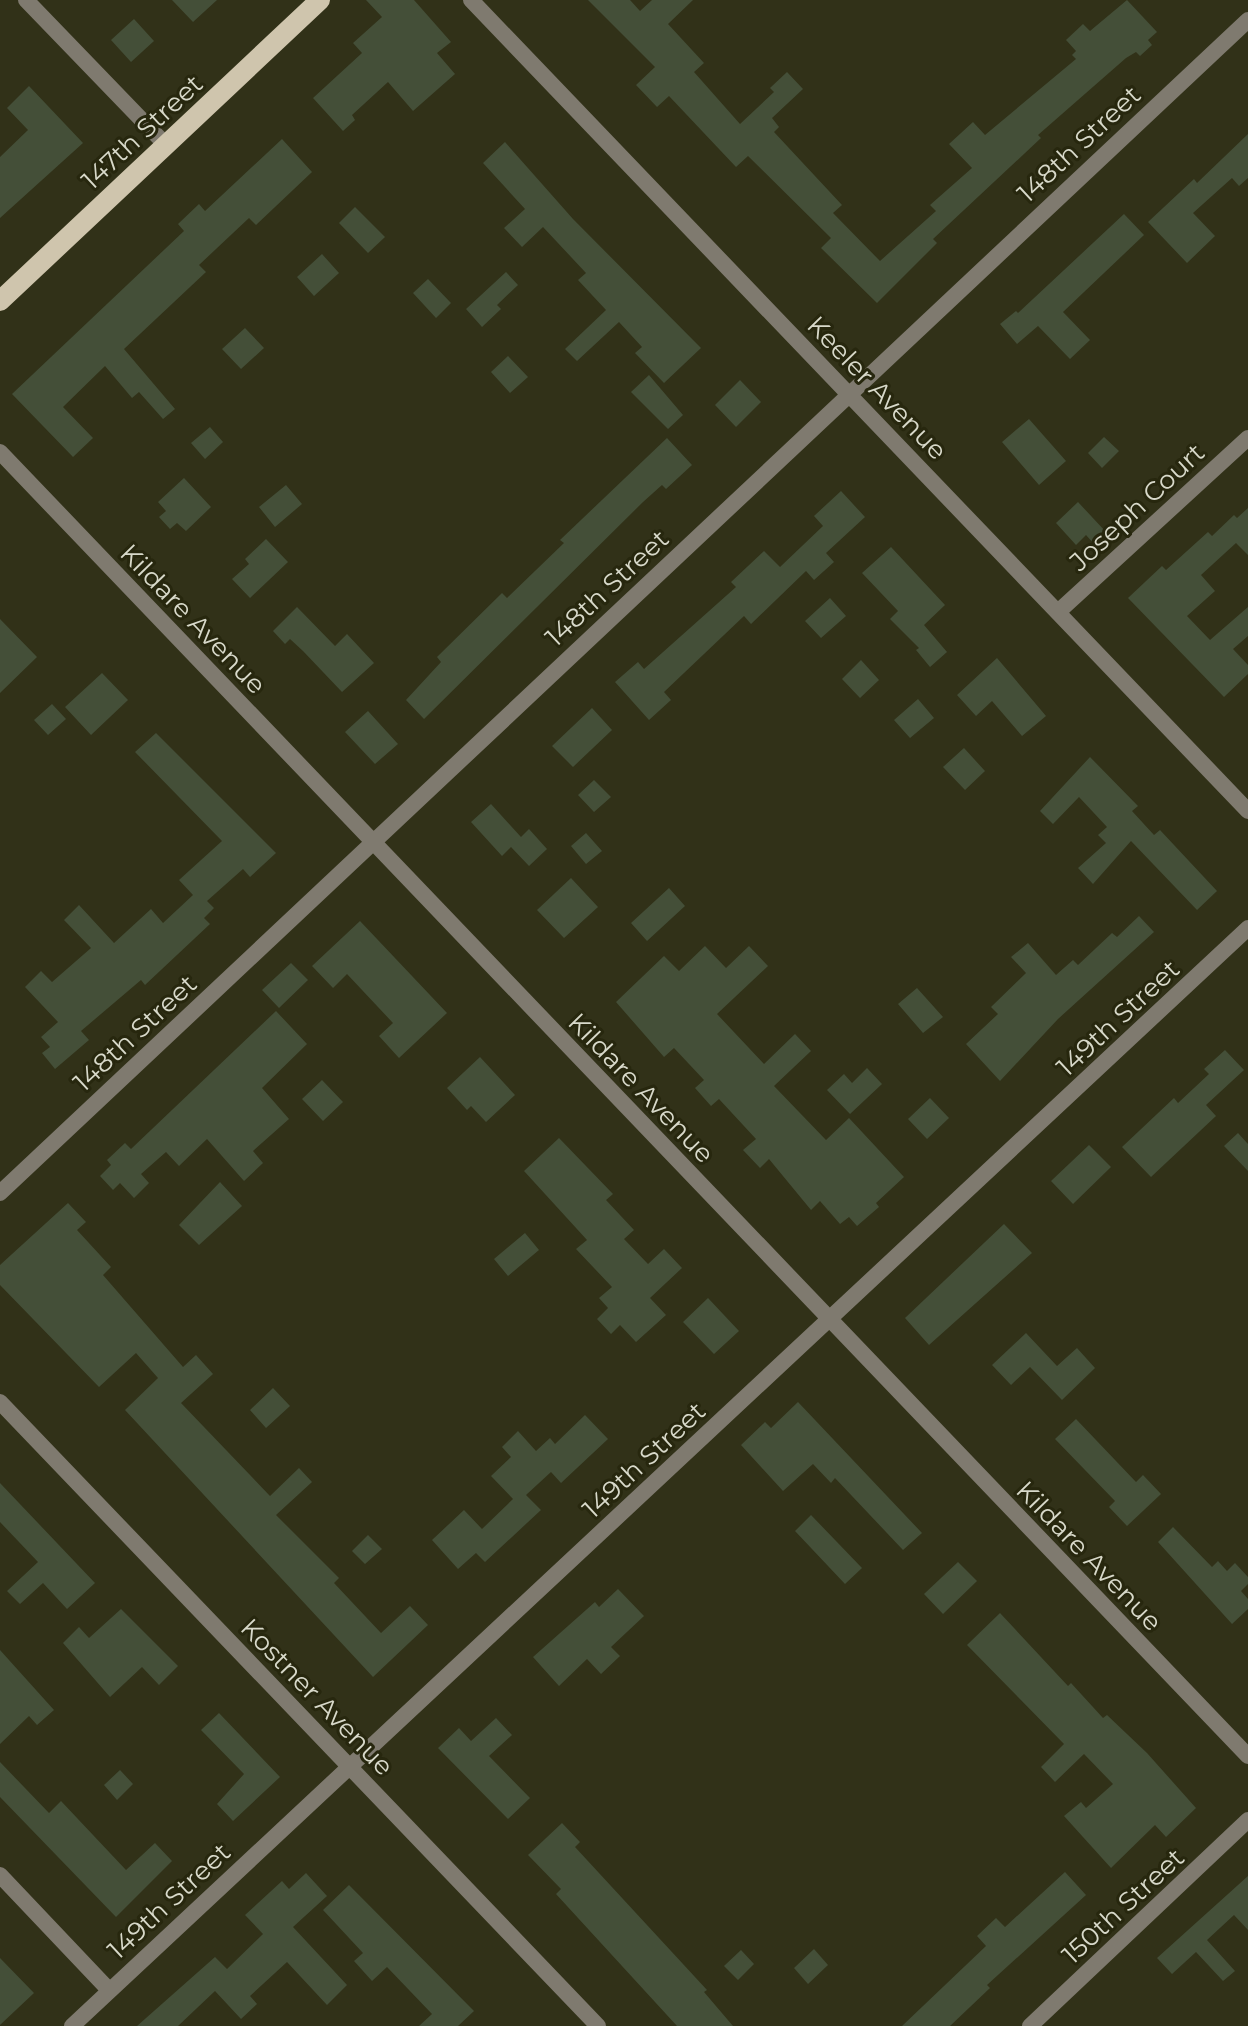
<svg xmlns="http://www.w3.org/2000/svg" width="1248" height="2026" viewBox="0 0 1248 2026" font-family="Montserrat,sans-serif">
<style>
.building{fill:#444f38}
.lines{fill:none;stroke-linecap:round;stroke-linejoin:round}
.street{stroke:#7f7a6f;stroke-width:16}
.primary{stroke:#cfc5ad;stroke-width:20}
.labels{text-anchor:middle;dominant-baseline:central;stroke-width:6;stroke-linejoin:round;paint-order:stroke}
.street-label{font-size:26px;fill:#d8d9ca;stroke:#27270e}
</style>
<rect width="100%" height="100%" fill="#313118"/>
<!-- building -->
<path class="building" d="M172,0H217L193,22Z
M366,0H414L451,42L437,53L455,74L413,111L388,82L352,115L355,120L343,131L313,98L362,53L353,43L382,17Z
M588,0H630L640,11L652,0H693L668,24L704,63L694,72L740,124L774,92L770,88L787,72L803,89L772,118L779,127L774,132L842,205L833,213L880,261L936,211L930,205L972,168L949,144L973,122L985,135L1076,59L1072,55L1076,51L1066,40L1083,24L1090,31L1127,0L1157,32L1148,40L1152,45L1140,56L1136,52L1126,58L1038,135L1041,138L933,239L937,243L877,303L821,248L831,238L748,156L736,167L669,96L657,107L636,85L655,67Z
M134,19L154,41L131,62L111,40Z
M29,86L83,143L0,218V157L28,130L7,108Z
M1248,134V178L1239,186L1232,178L1193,213L1215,236L1187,263L1148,222L1194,179L1197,183Z
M282,139L312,172L256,225L249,218L199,265L206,272L124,349L175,409L163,419L139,392L132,398L105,366L63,407L93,438L73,457L12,394L184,231L178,224L199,204L205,211Z
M505,142L573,219L701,348L664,383L635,353L642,347L619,322L577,361L565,349L606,310L578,280L586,273L543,227L522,247L504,228L525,209L483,163Z
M355,207L385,237L368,253L339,223Z
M1124,214L1144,235L1063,312L1090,340L1070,359L1038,326L1017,344L1000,324L1016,311L1018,313Z
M322,254L339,273L314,296L297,277Z
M506,272L518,285L497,305L501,309L482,327L466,309Z
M428,279L451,303L436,318L413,293Z
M245,328L264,348L241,369L222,349Z
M508,356L528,377L510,393L491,372Z
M649,375L683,415L668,429L631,392Z
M740,380L761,402L736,427L715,405Z
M1029,419L1066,461L1039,485L1002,442Z
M210,427L223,442L205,459L191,443Z
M1104,437L1119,451L1102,468L1088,453Z
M667,438L692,465L666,489L662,485L643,502L424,719L406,700L441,662L437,657L502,593L507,598L564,543L560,540Z
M184,478L211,507L186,531L177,523L170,529L159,517L166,511L158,502Z
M286,485L302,504L275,527L259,507Z
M841,491L865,517L826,553L834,562L814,580L806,571L751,624L744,616L664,692L671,700L649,720L615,682L638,662L644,669L736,587L731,582L764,551L780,567L823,526L814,516Z
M1078,502L1106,532L1094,544L1086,535L1076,545L1056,523Z
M1248,508V555L1236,543L1201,575L1215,591L1187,616L1210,640L1248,607V636L1233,649L1248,665V674L1224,697L1128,598L1162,566L1166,570L1208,532L1212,536L1234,515L1237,518Z
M266,539L288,562L250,598L232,579L249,564L245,559Z
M891,547L945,605L924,625L947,652L930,667L916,650L919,648L890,619L898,611L862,573Z
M830,598L846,616L821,638L805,621Z
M297,607L335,646L347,634L374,663L342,692L303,651L290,639L285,644L273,631Z
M0,619L37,657L0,693Z
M997,658L1046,716L1022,736L992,701L976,716L957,695Z
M861,660L879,680L860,698L842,679Z
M102,673L128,700L91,735L65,707Z
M918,699L934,718L910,738L894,720Z
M52,704L66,719L48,735L34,720Z
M592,708L612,730L573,767L552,746Z
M368,711L398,744L375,764L345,732Z
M156,733L276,853L250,877L243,869L207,901L214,908L204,918L210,924L145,985L141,980L81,1031L89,1040L55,1069L42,1053L50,1047L41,1037L58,1022L25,987L41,971L52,982L91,948L64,920L79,905L114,943L151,909L163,923L193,895L179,880L222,841L135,752Z
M964,748L985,771L965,790L943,767Z
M1090,757L1138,806L1132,811L1154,835L1160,830L1217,891L1197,910L1131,841L1093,884L1078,868L1106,843L1098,835L1107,827L1079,797L1053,824L1040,811Z
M594,780L611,797L594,812L578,795Z
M491,804L521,837L529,829L547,849L529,866L511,847L502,856L471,822Z
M586,833L602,851L586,864L571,846Z
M571,878L598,907L564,938L537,910Z
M669,888L685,906L647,941L631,923Z
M1139,916L1154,932L1058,1019L1000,1081L966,1044L998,1014L991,1007L1026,973L1011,957L1028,943L1056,975L1073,960L1078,965L1112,933L1117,937Z
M360,921L447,1013L399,1058L379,1036L393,1023L347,974L333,988L312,966Z
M705,946L726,968L749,946L768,966L717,1014L764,1064L795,1034L811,1051L774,1086L826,1140L849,1118L904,1177L876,1203L879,1207L857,1226L849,1217L840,1224L820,1201L811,1210L769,1159L760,1168L743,1150L756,1139L719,1099L711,1106L695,1088L704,1080L674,1048L664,1057L616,1002L664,956L679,971Z
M291,963L308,980L279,1008L262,990Z
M917,988L943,1017L923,1033L898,1004Z
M276,1011L307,1044L262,1088L289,1119L253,1151L263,1163L244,1181L207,1139L179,1166L166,1152L141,1174L149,1183L134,1198L120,1183L113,1190L100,1176L111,1165L107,1160L125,1143L131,1149Z
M1225,1050L1244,1070L1206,1105L1216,1116L1151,1177L1122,1147L1174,1098L1178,1103L1209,1074L1204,1069Z
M480,1057L515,1095L486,1122L471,1106L467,1110L447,1088Z
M867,1068L882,1084L850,1114L827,1090L844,1074L852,1083Z
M322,1080L343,1102L323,1121L302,1099Z
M930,1098L949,1118L927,1139L908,1119Z
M1238,1133L1248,1144V1171L1224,1146Z
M559,1138L613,1194L606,1200L634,1230L624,1239L648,1264L664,1249L682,1268L650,1298L666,1315L636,1342L620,1325L611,1334L597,1319L608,1308L599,1298L612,1287L576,1249L587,1240L524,1171Z
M1089,1145L1111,1167L1073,1204L1051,1181Z
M220,1182L242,1206L199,1245L179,1225Z
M68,1203L86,1222L77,1230L111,1267L103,1275L183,1367L196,1355L213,1374L181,1403L270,1496L299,1468L312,1482L276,1515L339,1578L334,1583L381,1633L410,1606L428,1625L373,1677L125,1410L158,1378L136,1353L99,1387L0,1285V1265Z
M1004,1224L1032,1253L929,1345L905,1318Z
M525,1233L539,1250L508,1276L494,1259Z
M708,1298L739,1331L714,1354L683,1322Z
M1026,1333L1057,1366L1077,1348L1095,1368L1062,1400L1030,1367L1011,1385L992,1365Z
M273,1388L290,1406L266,1428L250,1410Z
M798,1402L922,1533L903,1550L835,1478L831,1483L813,1464L783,1491L741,1445L765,1422L771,1428Z
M585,1415L608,1439L561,1483L551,1472L526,1495L541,1510L485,1562L476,1553L458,1569L432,1540L464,1510L482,1529L513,1499L491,1476L511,1457L502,1447L518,1431L536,1451L550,1438L555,1444Z
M1076,1419L1136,1482L1143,1475L1161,1494L1127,1526L1109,1507L1115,1501L1055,1439Z
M0,1483L95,1583L67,1609L43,1583L20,1604L7,1591L38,1562L0,1522Z
M811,1515L862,1568L845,1584L795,1531Z
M1173,1527L1212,1567L1218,1561L1227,1571L1235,1563L1248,1577V1584L1241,1591L1248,1599V1609L1232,1624L1158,1542Z
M368,1535L382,1549L365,1564L352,1551Z
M958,1562L977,1581L943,1614L924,1594Z
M618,1589L644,1616L611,1647L620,1656L601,1674L587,1659L559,1686L533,1657L595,1602L599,1607Z
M121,1609L178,1666L159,1685L142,1667L110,1697L63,1643L79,1627L89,1638Z
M1000,1613L1068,1686L1071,1683L1103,1718L1107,1715L1147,1753L1196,1808L1166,1837L1155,1825L1111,1868L1064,1816L1081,1802L1086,1808L1113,1784L1084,1754L1055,1782L1041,1767L1064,1744L967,1645Z
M0,1650L54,1710L37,1725L29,1716L0,1744Z
M219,1713L280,1777L233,1821L217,1804L244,1774L201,1730Z
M496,1718L512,1735L489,1756L530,1798L508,1819L438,1748L459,1728L471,1741Z
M0,1762L49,1813L61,1801L126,1870L155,1843L172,1861L116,1917L0,1797Z
M120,1770L133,1784L117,1800L104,1785Z
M562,1823L580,1842L575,1847L707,1990L704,1992L733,2026H677L556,1894L561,1889L528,1855Z
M1065,1872L1086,1895L987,1985L990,1988L950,2026H902L986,1946L977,1936L996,1918L1005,1927Z
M306,1873L327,1896L293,1927L347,1985L327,2005L287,1962L250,1996L257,2004L241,2019L215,1991L178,2026H137L215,1957L227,1969L263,1934L245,1915L282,1881L289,1889Z
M1248,1876V1930L1234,1915L1207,1940L1235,1971L1223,1981L1196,1952L1172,1974L1157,1958Z
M349,1885L474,2011L458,2026H419L432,2014L387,1967L372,1981L354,1961L363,1953L323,1910Z
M814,1949L828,1965L808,1984L794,1968Z
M741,1950L754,1964L738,1980L724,1966Z
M0,1958L34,1993L0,2025Z"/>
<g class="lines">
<!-- street -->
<path class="street" d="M26,0L166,145
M471,0L1248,811
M0,452L1248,1756
M1058,612L1248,438
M0,1193L1248,20
M0,1402L598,2026
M0,1875L109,1990
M72,2026L1248,928
M1030,2026L1248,1820"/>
<!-- primary -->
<path class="primary" d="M0,301L320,0"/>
</g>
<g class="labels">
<!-- street labels -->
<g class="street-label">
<text transform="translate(142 132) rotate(-43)">147th Street</text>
<text transform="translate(1079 144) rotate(-43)">148th Street</text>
<text transform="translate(877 388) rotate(46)">Keeler Avenue</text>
<text transform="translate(1137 507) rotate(-43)">Joseph Court</text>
<text transform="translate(607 588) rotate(-43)">148th Street</text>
<text transform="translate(193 619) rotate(46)">Kildare Avenue</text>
<text transform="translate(1118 1018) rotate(-43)">149th Street</text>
<text transform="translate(135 1033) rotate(-43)">148th Street</text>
<text transform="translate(641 1088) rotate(46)">Kildare Avenue</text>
<text transform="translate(644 1460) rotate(-43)">149th Street</text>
<text transform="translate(1089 1556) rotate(46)">Kildare Avenue</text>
<text transform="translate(317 1697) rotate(46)">Kostner Avenue</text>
<text transform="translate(169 1901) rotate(-43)">149th Street</text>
<text transform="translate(1123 1906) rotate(-43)">150th Street</text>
</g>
</g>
</svg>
